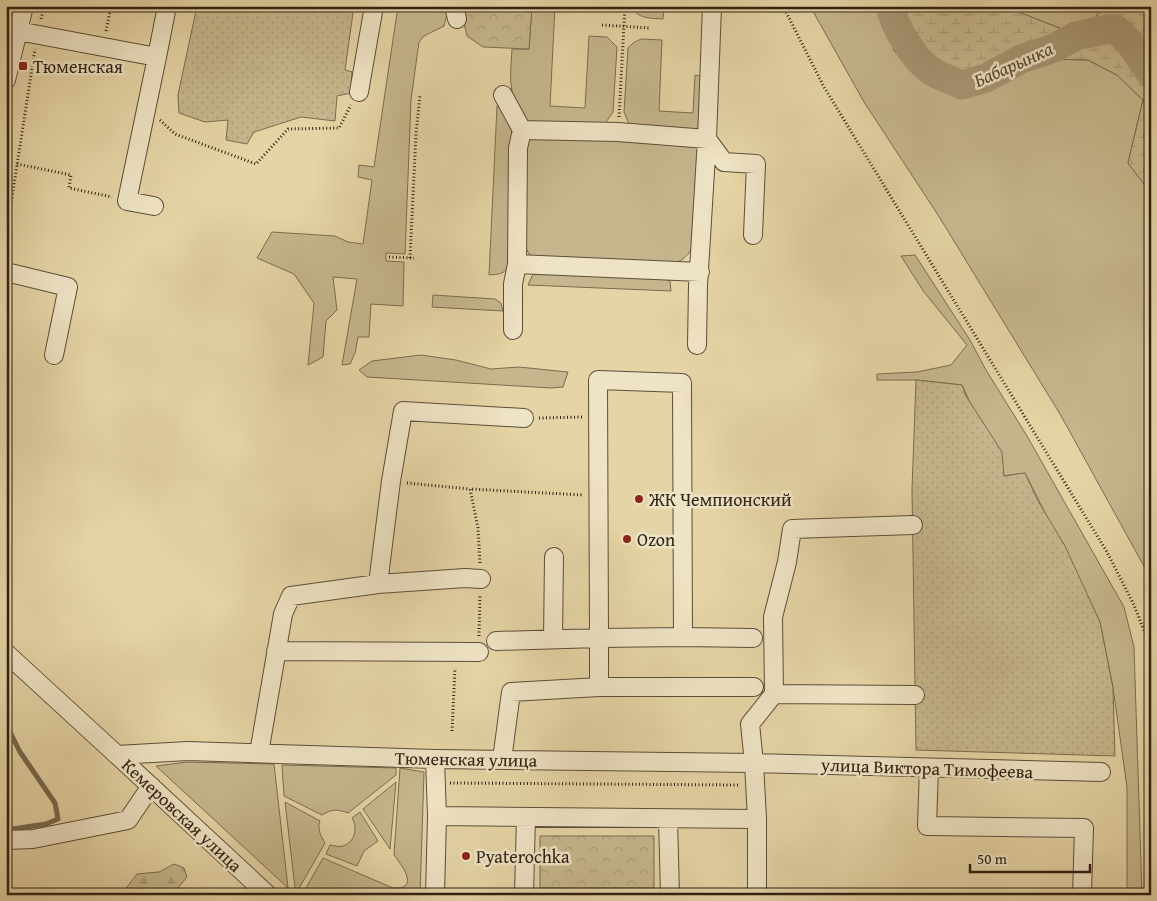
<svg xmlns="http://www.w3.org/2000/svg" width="1157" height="901" viewBox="0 0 1157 901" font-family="'Gentium Book Plus',serif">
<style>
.grass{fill:#c6b68d;stroke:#7a6c51}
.forest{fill:url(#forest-firs);stroke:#7a6c51}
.wetland{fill:url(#wetland-marsh);stroke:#7a6c51}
.park{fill:url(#park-crowns);stroke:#7a6c51}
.garden{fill:url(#garden-dots);stroke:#7a6c51}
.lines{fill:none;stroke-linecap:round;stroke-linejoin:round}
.stream{stroke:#77684e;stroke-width:5}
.river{stroke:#a79774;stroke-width:29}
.minor-casing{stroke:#5c4e39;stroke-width:20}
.path{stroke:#2f2115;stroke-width:3;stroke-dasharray:1 2.5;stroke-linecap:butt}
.minor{stroke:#eee3c4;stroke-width:18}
.poi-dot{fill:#8f2418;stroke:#eee3c4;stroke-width:2}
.labels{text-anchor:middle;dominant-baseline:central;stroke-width:5;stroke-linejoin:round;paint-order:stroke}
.poi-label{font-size:18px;fill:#2f2115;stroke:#eee3c4;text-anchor:start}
.street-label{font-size:18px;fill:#2f2115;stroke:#eee3c4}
.water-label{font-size:19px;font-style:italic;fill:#594a36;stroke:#eee3c4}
</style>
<defs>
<pattern id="forest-firs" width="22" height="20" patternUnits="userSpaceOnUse" patternTransform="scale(1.25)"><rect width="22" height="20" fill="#c6b68d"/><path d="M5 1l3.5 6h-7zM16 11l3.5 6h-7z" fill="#aa9c79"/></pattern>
<pattern id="wetland-marsh" width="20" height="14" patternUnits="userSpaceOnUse" patternTransform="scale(1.25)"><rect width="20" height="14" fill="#c6b68d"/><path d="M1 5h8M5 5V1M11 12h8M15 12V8" fill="none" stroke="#aa9c79"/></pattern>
<pattern id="park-crowns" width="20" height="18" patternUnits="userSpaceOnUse" patternTransform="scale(1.25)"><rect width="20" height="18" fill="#c6b68d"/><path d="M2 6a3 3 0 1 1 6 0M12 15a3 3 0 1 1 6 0" fill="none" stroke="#aa9c79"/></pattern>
<pattern id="garden-dots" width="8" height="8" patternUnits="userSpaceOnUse" patternTransform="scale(1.25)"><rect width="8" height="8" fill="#c6b68d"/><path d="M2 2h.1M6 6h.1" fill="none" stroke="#aa9c79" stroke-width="1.8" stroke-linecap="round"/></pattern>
</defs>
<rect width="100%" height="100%" fill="#e5d4a5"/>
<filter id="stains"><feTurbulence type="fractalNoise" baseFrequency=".004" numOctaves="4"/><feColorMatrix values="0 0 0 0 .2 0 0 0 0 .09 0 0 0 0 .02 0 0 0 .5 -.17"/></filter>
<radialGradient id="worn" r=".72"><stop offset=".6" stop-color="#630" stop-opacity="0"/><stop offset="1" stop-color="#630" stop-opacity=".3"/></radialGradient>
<!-- grass -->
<path class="grass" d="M398,6H447L448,10L444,26L424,36L419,42L411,100L405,254L386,253V261L404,262L403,306L371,304L369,337H358L355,353L350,364L342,365L357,279L333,277L337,310L326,321L323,357L308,365L314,303L294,274L257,258L272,232L335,236L348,242L363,244L372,180L358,177L359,165L374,167Z
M532,6H555L550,106L585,108L589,36L607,37L617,47L613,112L604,125L535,124L523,120C508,90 510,81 512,49H529Z
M631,6H664L663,19C650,18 637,19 631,6Z
M810,6H882L894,51L938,83L975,92L1049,59L1088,60L1117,75L1143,100L1128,163L1151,193V579L1060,414L938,215L864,102Z
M1017,6H1103L1090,26L1067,31L1021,13Z
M641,39L662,40L659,111L693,113L695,75L701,76V121L697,129L692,131L630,126L624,112L628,48L633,43Z
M497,106L506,111L512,122L509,259C507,274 502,274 489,275Z
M534,136L700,145L695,242C688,257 684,260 669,265L538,259L529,254L524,244L527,140Z
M915,255L970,340L986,370L1027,436L1124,607L1134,647L1142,895H1127V787L1113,688L1100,622L1025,473L1004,476L962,385L916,380H877V374L917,372L951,365L967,345L924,292L901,256Z
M538,271L661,277L670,281L671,291L528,285L532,276Z
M433,295L495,299L501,303L503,311L432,307Z
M421,355L456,360L491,369L519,367L568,372L563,387L551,388L367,377L359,370L372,361Z
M187,762L274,764L288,888L156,766Z
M282,765L396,768V775L348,813C337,809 332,809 322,815L284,796Z
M400,768L424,772L420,895H302L323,858L393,888C421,890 401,864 394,855Z
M396,782L390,849L363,809Z
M285,802L320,821C317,830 321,836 325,843L298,890L295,888Z
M360,812L378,841L364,851L357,866L326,854L330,845C334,846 339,847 343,846C355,842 358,828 352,818Z"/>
<!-- forest -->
<path class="forest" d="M174,864L184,868L187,877L172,895H126L127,887L137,874L159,872Z"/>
<!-- wetland -->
<path class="wetland" d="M882,6H1017L1021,13L1067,31L1090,26L1103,6H1151V193L1128,163L1143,100L1117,75L1088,60L1049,59L975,92L938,83L894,51Z"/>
<!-- park -->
<path class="park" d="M460,6H532L529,49L483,47L467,36Z
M540,836H654V888H540Z"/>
<!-- garden -->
<path class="garden" d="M197,6H354L345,70L352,72L351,93L337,96L335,121L301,117L254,132L247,144L226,140L228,120L205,122L179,113L178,95Z
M916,380L962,385L966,396L1002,452L1004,476L1025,473L1038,501L1065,546L1100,622L1113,688L1115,756L916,750L912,489Z"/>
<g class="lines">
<!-- stream -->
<path class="stream" d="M6,724L20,752L55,803L58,819L46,824L6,830"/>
<!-- river -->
<path class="river" d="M890,6C894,26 913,58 930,70C939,77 952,80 962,85L986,78L1021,59L1054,48L1076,36L1108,29L1117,30L1130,43L1151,74"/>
<!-- minor casing -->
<g class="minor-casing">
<path id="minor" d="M454,6L457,19
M18,31L157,57L127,201L154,206
M157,57L167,6
M6,80L24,6
M359,92L374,6
M503,95L522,130L518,148L517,264L513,284V330
M522,130L618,132L707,139L724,162L756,164L753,235
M517,264L700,272
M6,272L68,287L54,355
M697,345L698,286L707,139L712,6
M378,584L465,578L481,579
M683,637L753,638
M553,639L554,557
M496,641L599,638L598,380L682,383L683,637L599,638V687
M276,651L479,652
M6,653L117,755L188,751L435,759L754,763L750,724L774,694L773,617L787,562L792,529L913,525
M774,694L915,695
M259,753L283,614L291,596L378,584L391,481L403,411L524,418
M117,755L268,895
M435,759L437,816L757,819
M502,760L511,692L599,687H754
M929,768L927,826L1084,828L1082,895
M668,819L670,895
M6,840L33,839L128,820L151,786
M435,895L437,816
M524,895L526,817
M757,895V819L754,763L1101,772"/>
</g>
<!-- path -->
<path class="path" d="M783,6L824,87L1107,552L1134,605L1150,646L1151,811
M41,19L44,6
M602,25L650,28
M106,31L111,6
M619,117L625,6
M160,120L175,134L256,164L288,129L339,128L351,105
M17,164L71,175L69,188L112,197
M6,236L35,49
M389,257L414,258
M410,258L416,134L420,95
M539,418L583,417
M407,483L470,489
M480,563L478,528L470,489L583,495
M479,636L480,595
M452,731L455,668
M450,783L739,785"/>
<!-- minor -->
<use href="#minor" class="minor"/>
</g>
<!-- markers -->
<g class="poi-dot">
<rect x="18" y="61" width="10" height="10" rx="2.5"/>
<circle cx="639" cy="499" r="5"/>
<circle cx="627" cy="539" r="5"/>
<circle cx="466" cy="856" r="5"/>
</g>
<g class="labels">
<!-- poi labels -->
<g class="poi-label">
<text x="33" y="66">Тюменская</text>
<text x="649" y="499">ЖК Чемпионский</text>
<text x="637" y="539">Ozon</text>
<text x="476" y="856">Pyaterochka</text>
</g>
<!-- street labels -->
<g class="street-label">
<text transform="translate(466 759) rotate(1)">Тюменская улица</text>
<text transform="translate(927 768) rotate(2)">улица Виктора Тимофеева</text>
<text transform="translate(182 815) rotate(43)">Кемеровская улица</text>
</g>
<!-- water labels -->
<g class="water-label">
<text transform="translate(1013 64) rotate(-24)">Бабарынка</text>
</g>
</g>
<!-- margin -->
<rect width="1157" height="901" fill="none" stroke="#e5d4a5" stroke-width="25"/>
<rect x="8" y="8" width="1142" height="886" fill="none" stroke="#2f2115" stroke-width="2.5"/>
<rect x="12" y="12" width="1132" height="876" fill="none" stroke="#2f2115"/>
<!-- scale -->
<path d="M970 864v8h120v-8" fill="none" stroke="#2f2115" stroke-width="2.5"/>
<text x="977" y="864" font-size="15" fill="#2f2115" stroke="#eee3c4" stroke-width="4" paint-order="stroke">50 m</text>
<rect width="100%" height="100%" filter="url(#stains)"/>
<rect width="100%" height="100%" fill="url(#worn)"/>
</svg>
